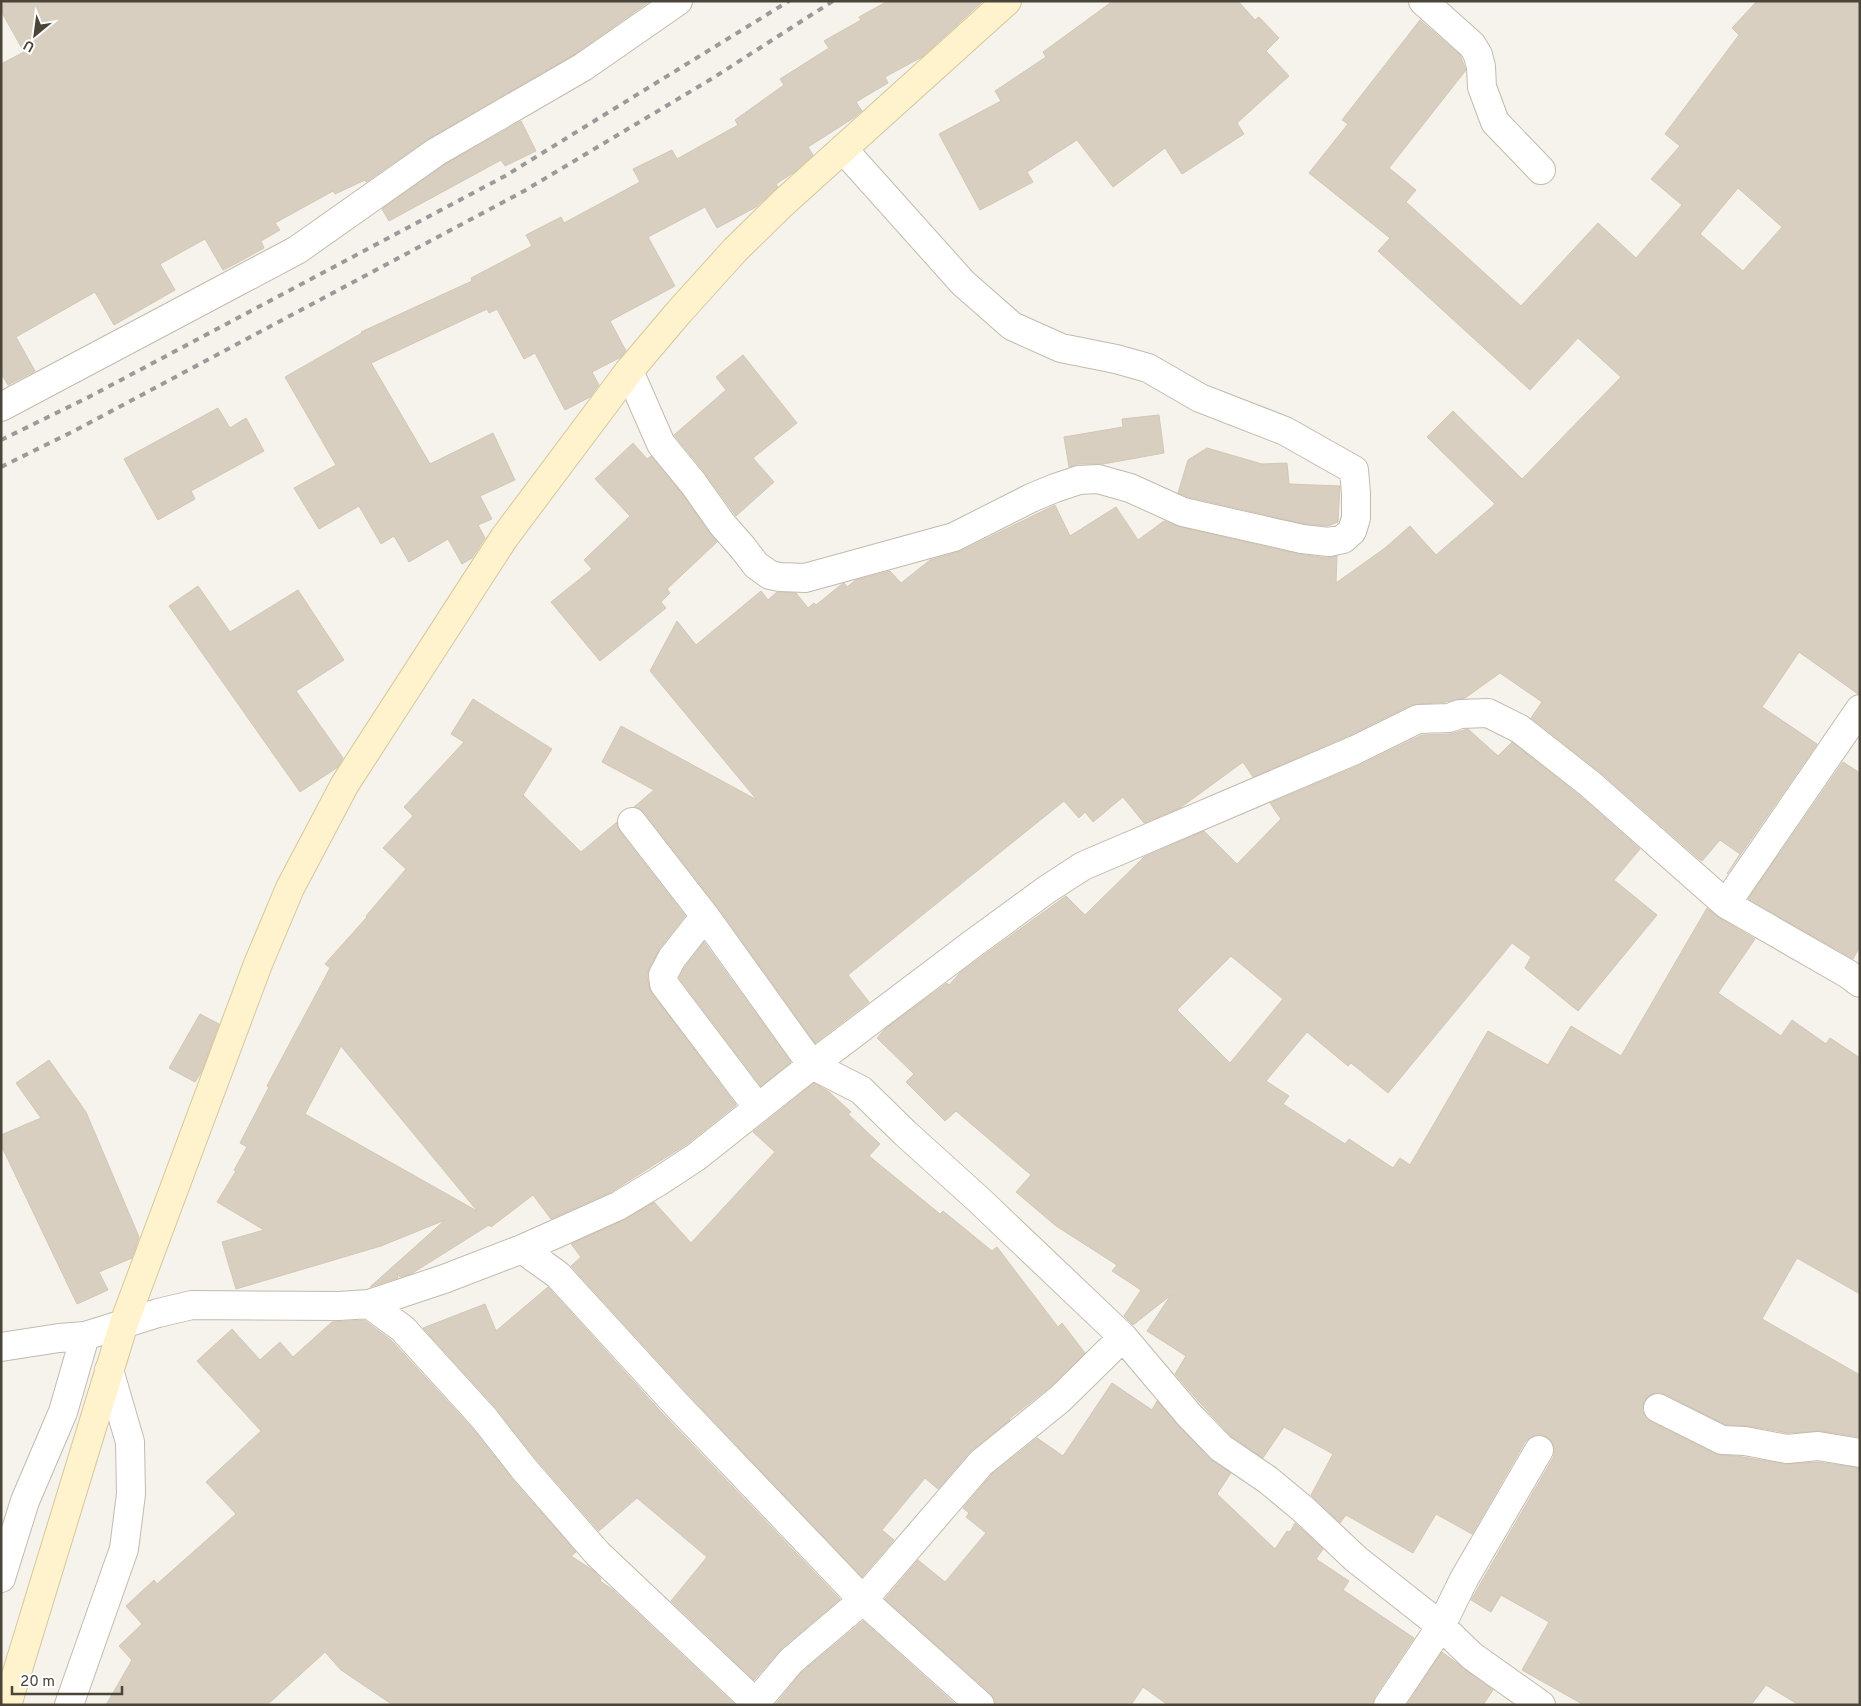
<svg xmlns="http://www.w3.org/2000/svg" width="1861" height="1706" viewBox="0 0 1861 1706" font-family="Overpass,sans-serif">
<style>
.building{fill:#d8cfc1;stroke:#d3c7b4;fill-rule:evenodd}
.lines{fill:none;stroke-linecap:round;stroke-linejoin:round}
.street-casing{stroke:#c2bbae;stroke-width:30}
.secondary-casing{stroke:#d6c79b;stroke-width:30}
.street{stroke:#fff;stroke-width:28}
.secondary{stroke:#fff3cd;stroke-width:28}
.rail{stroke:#9a9a9a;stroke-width:4;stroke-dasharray:6 6;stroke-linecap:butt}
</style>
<rect width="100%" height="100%" fill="#f6f3ec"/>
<!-- building -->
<path class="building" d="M1,1H650L575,54L428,139L366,182L365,180L335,194L333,191L275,223L280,230L261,241L264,248L239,262L223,270L205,239L160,264L175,290L114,325L95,292L16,337L35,371L8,385L1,373V64L24,52L1,11Z
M888,1H983L922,57L885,77L888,83L856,102L862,111L852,119L808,147L813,155L796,171L776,184L778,187L756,207L717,228L705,207L648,237L675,286L610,321L626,351L621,357L592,372L599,385L590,397L565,410L535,353L524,359L497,309L489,313L487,309L371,363L430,464L493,433L515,480L480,496L492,519L478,525L485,538L472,558L462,564L448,539L409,562L394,536L381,544L359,506L319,529L294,488L336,465L285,377L362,333L361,332L472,281L471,278L532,246L526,235L561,217L564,223L640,182L633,169L672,150L677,159L738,125L735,120L784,85L780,79L829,48L824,41L861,20L859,17Z
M1113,1H1238L1255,20L1259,17L1279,38L1266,51L1289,76L1237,123L1244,134L1182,174L1165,148L1113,187L1077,140L1027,172L1033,182L980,210L939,134L1001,101L995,91L1046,57L1043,52Z
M1757,1H1860V694H1858L1799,652L1762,707L1817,744L1727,874L1740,854L1720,840L1702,861L1699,859L1600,772L1531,718L1542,702L1500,673L1465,698L1446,702L1411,705L1348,736L1253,777L1243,762L1180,808L1144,823L1123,797L1093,822L1085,812L1079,818L1064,801L848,975L869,1002L815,1043L717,906L644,812L634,807L654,790L602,762L621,726L757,800L650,671L677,621L696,645L761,591L768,600L777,592L796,593L808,608L814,603L816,605L842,584L844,583L847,587L856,580L890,571L901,583L930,560L961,551L1055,505L1070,536L1116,507L1138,540L1164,521L1180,527L1299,554L1327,558L1337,556L1336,583L1385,548L1410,526L1436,555L1495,504L1427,437L1453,411L1522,479L1621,377L1578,338L1530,390L1378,251L1390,238L1309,173L1348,124L1342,120L1420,20L1460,55L1466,70L1389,168L1416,190L1406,202L1521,306L1598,223L1636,258L1682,205L1651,179L1680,146L1665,134L1739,35L1732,28ZM1738,188L1782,227L1743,271L1700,234Z
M521,121L536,151L505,166L501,160L389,221L382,209L444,165Z
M743,355L797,423L753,458L774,482L736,516L705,473L674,435L726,390L716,377Z
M218,408L230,428L246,418L264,451L191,491L195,499L158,520L124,459Z
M1159,415L1164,453L1103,464H1078L1069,467L1064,437L1123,427L1122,419Z
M633,443L647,459L651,456L681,492L717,542L667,589L670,593L661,602L666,608L600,661L551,602L592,569L584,560L630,516L595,479Z
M1207,448L1262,464L1287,463L1289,484L1340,486L1338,522L1328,526L1305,524L1188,497L1178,493L1188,460Z
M198,586L230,632L298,590L344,660L296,691L343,758L338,767L300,792L169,606Z
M473,699L552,749L523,795L581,852L617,822L620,832L685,916L660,948L649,968L647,976L649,986L652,993L736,1105L687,1144L611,1192L551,1219L533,1195L491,1227L489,1225L411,1274L400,1277L397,1273L398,1278L370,1287L445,1220L381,1246L236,1289L222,1242L264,1230L217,1202L236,1171L234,1170L247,1147L240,1143L269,1087L267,1086L330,968L325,964L367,917L366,916L406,869L383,848L413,816L404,807L464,742L451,734ZM341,1046L474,1207L477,1211L305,1114Z
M1468,729L1498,756L1512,742L1580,796L1640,849L1614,880L1657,915L1578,1011L1525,968L1531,957L1512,943L1388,1093L1351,1063L1348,1066L1307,1032L1266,1081L1289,1096L1283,1104L1345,1144L1349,1139L1393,1168L1400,1158L1410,1165L1488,1031L1548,1065L1571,1026L1621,1056L1707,908L1718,917L1755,939L1718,993L1781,1036L1792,1020L1826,1044L1830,1038L1860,1058V1294L1797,1258L1762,1319L1860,1375V1437L1820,1431L1788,1433L1748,1426L1726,1425L1665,1394L1658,1392L1650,1395L1644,1401L1642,1409L1645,1417L1651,1422L1715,1454L1743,1457L1784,1464L1817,1462L1860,1468V1705H1799L1766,1685L1751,1705H1584L1522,1670L1549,1622L1501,1595L1491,1612L1471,1600L1553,1458L1555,1450L1552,1442L1547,1437L1539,1434L1531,1437L1525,1442L1472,1534L1436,1514L1413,1553L1346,1515L1340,1523L1311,1495L1333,1454L1284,1427L1263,1458L1231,1436L1201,1404L1175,1374L1186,1356L1147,1331L1171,1295L1133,1325L1124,1316L1141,1290L1112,1271L1117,1265L1056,1226L1016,1192L1031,1175L956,1111L945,1121L906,1082L914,1074L877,1038L886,1028L947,983L949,985L961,972L980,958L1066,896L1085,915L1144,857L1204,831L1237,864L1281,819L1270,803L1362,764L1422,735L1450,734ZM1231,956L1283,999L1230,1063L1177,1010Z
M1843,762L1860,773V946L1853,959L1748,899Z
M704,942L791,1062L761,1086L679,978L685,967Z
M200,1014L219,1024L202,1071L195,1082L169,1068Z
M49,1060L86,1112L139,1237L132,1258L99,1272L108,1290L77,1304L1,1145V1135L41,1118L16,1083Z
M814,1083L828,1091L851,1112L848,1114L880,1144L869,1156L940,1214L943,1211L992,1251L997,1247L1058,1327L1062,1323L1085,1353L1050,1387L1009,1419L1010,1420L971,1451L938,1489L925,1478L882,1530L894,1540L862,1577L686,1392L571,1266L581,1257L571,1244L624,1220L654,1202L691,1243L775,1152L753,1132Z
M548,1287L663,1414L840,1599L781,1649L754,1680L671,1601L707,1557L637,1498L599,1531L536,1459L496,1408L423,1328L485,1304L496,1331Z
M364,1320L392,1341L472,1428L512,1479L576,1552L571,1556L594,1571L601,1579L600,1581L613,1590L735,1705H393L341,1670L325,1652L267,1705H106L132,1660L119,1646L142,1624L126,1606L154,1580L157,1584L236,1514L206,1482L261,1431L197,1361L232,1329L260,1360L280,1342L293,1357L332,1322Z
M1112,1383L1152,1410L1157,1401L1210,1459L1231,1473L1217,1494L1275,1549L1287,1531L1290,1532L1295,1523L1323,1549L1316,1559L1349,1581L1343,1590L1414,1638L1375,1696L1372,1705H1168L1143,1687L1131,1705H995V1700L990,1693L885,1599L918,1560L945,1582L986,1533L966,1517L969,1513L963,1508L992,1474L1037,1438L1063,1456Z
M863,1621L956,1705H775L802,1672Z
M1442,1652L1493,1690L1483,1705H1407Z"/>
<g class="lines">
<!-- street casing -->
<g class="street-casing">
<path id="street" d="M1423,1L1472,45L1478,55L1481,67L1482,87L1495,122L1541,170
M629,371L661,444L693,483L722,524L743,548L756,565L770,575L780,577L805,578L954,537L1031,498L1055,488L1079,480L1098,479L1130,488L1183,512L1302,539L1329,542L1343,539L1352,531L1356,518V493L1354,470L1285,431L1200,398L1148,368L1116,359L1061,348L1012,326L963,283L843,149
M1,407L297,250L436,152L583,67L678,1
M632,822L705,916L812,1065L861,1090L905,1133L979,1200L1123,1337L1189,1415L1221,1448L1268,1480L1303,1509L1356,1559L1441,1626L1472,1656L1541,1705
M1726,904L1860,709
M705,916L672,958L663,975L664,984L758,1108
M522,1249L558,1275L675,1403L863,1600L980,1705
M369,1304L403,1329L484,1418L524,1469L598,1554L758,1705
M1,1347L59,1338L85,1336L158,1313L192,1305L339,1306L369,1304L444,1279L522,1249L618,1206L658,1182L696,1157L812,1065L971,945L1046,890L1083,866L1355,750L1418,719L1449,718L1460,714L1488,713L1520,729L1590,784L1726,904L1848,974L1860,983
M1658,1408L1722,1440L1745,1441L1787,1449L1818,1446L1860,1453
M1,1578L25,1501L63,1412L85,1336
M69,1705L124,1549L131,1494L130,1442L109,1370
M754,1705L791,1661L863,1600L981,1463L1060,1399L1123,1337
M1388,1705L1441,1626L1464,1579L1539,1450"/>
</g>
<!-- secondary casing -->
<g class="secondary-casing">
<path id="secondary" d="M7,1705L124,1323L258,964L290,888L345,784L504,538L629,371L679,312L735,250L783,203L1007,1"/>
</g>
<!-- street -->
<use href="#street" class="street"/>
<!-- secondary -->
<use href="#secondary" class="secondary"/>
<!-- rail -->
<path class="rail" d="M1,440L87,398L505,176L789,1
M1,467L76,430L524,191L713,78L833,1"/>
</g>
<!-- border -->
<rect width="1861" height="1706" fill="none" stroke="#4b4439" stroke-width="5"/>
<!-- north arrow -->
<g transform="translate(35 35) rotate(209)" stroke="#ffffff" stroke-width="4" paint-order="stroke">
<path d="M0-4L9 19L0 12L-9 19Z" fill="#4b4439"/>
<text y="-8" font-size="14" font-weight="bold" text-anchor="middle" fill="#4b4439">U</text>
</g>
<!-- scale -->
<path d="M12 1686v8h110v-8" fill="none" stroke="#4b4439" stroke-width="2.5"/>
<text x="20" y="1686" font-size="15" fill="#4b4439" stroke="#ffffff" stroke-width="4" paint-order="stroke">20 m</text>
</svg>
